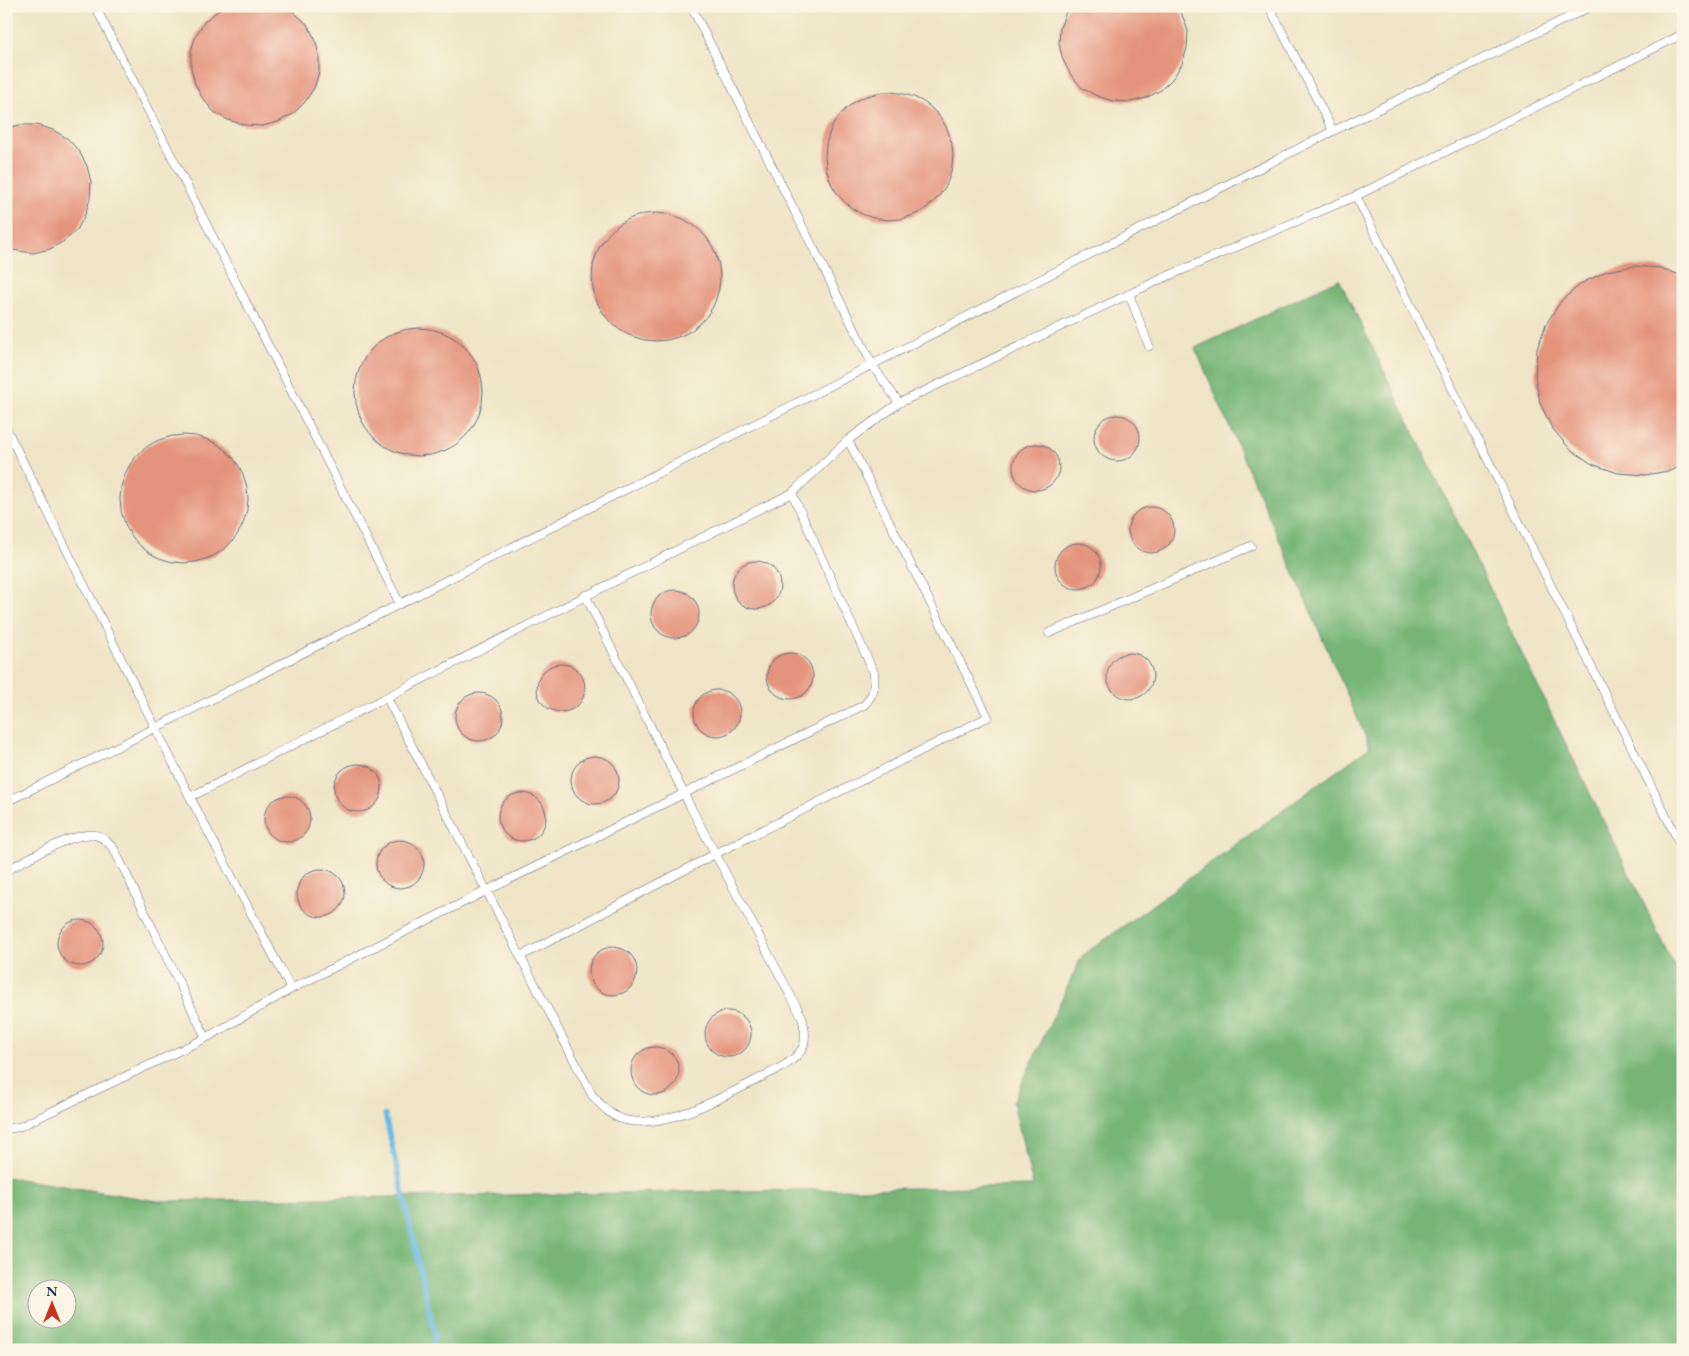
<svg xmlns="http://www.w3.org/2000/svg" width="1689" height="1356" viewBox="0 0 1689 1356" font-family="'EB Garamond',serif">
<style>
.forest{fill:#76b576;stroke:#48726a;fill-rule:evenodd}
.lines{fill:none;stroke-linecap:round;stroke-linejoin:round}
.stream{stroke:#6abae5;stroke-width:5}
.building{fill:#e4937b}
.lane-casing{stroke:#656e82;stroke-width:9}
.lane{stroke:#fff;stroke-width:8}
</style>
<rect width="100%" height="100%" fill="#fcf5e5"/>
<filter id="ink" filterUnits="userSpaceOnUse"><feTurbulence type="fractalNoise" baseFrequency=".02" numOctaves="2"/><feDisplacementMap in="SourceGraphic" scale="10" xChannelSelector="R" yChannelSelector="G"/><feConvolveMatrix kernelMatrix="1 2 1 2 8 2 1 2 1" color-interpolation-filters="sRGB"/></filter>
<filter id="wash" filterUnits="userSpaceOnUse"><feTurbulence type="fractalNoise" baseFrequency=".0096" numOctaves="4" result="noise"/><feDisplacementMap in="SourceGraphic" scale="20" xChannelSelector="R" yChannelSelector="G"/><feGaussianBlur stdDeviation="1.12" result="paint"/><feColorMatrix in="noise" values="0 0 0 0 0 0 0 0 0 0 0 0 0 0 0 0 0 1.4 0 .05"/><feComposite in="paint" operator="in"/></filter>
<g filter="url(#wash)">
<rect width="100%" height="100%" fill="#efe4c5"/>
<!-- forest -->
<path class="forest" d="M1339,279L1683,984V1350H6V1177L158,1201L1033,1186L1013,1102L1082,956L1370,747L1195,348ZM38,1288H68V1318H38Z"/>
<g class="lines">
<!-- stream -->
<path class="stream" d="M385,1115L435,1335L432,1350"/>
</g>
<g id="blocks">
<!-- building -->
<path class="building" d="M224,6H287L307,24L315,39L319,55V72L314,88L305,102L293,114L278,122L262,126L245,125L228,120L214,112L203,99L195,84L191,68V51L196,35L205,21Z
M1068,6H1179L1188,31L1187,48L1182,64L1173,78L1161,90L1146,98L1130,102L1113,101L1097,96L1082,88L1071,75L1063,60L1059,44L1060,28Z
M825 156a64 64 0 1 1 128 0a64 64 0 1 1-128 0Z
M20,125H37L53,130L68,139L79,151L87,166L91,182L90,199L85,215L77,230L64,241L50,249L33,253L6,249V128Z
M592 277a64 64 0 1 1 128 0a64 64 0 1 1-128 0Z
M1634,266L1661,268L1683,276V465L1673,470L1646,475L1618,473L1592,464L1570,449L1552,428L1540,403L1535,376L1537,349L1546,324L1561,301L1582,283L1607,271Z
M355 392a64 64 0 1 1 128 0a64 64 0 1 1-128 0Z
M1094 438a23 23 0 1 1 46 0a23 23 0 1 1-46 0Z
M120 499a64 64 0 1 1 128 0a64 64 0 1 1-128 0Z
M1013 467a23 23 0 1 1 46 0a23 23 0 1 1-46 0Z
M1128 530a23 23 0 1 1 46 0a23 23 0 1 1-46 0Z
M1055 566a23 23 0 1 1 46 0a23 23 0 1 1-46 0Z
M732 585a24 24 0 1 1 48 0a24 24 0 1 1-48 0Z
M651 614a24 24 0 1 1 48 0a24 24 0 1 1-48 0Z
M1107 676a23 23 0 1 1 46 0a23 23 0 1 1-46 0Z
M767 676a23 23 0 1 1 46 0a23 23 0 1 1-46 0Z
M537 688a24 24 0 1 1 48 0a24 24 0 1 1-48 0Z
M694 713a23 23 0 1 1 46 0a23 23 0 1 1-46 0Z
M455 717a24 24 0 1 1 48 0a24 24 0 1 1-48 0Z
M571 780a24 24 0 1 1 48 0a24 24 0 1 1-48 0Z
M334 788a24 24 0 1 1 48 0a24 24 0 1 1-48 0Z
M498 817a24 24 0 1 1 48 0a24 24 0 1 1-48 0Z
M264 819a23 23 0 1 1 46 0a23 23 0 1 1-46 0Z
M376 864a24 24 0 1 1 48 0a24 24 0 1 1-48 0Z
M297 893a24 24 0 1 1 48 0a24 24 0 1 1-48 0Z
M57 943a23 23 0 1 1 46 0a23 23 0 1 1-46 0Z
M589 971a24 24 0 1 1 48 0a24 24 0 1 1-48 0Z
M705 1034a23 23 0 1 1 46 0a23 23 0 1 1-46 0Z
M631 1071a24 24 0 1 1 48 0a24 24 0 1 1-48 0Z"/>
</g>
</g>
<g filter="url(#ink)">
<use href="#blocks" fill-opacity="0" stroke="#656e82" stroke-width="1"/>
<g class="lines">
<!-- lane casing -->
<g class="lane-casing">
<path id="lane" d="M95,6L400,604
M691,6L873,366L899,403
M1269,6L1333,131
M1356,196L1683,850
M1129,294L1149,346
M6,428L190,797L291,989
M792,493L848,440L899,403L1161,279L1356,196L1683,34
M1049,633L1251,546
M387,698L592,1095C601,1105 611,1117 625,1120C671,1131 740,1087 782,1067C805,1053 809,1043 802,1017L691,808L585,595
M6,802L157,727L1333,131L1592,6
M6,871C25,860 75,831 95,835C104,837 108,843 114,849L206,1038
M521,956L717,853L988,717L848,440
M6,1129L19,1127L206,1038L291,989L486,891L864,705C874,695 875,687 874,673L792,493C590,592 391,696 190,797"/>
</g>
<!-- lane -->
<use href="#lane" class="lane"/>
</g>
</g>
<!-- margin -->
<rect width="1689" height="1356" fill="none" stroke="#fcf5e5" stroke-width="25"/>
<!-- north arrow -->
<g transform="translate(52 1304)"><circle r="24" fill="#fcf5e5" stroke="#a2a6af"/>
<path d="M0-4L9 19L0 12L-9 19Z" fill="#c8321e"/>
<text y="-8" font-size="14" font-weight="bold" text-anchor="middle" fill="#1b2f5e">N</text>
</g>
</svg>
